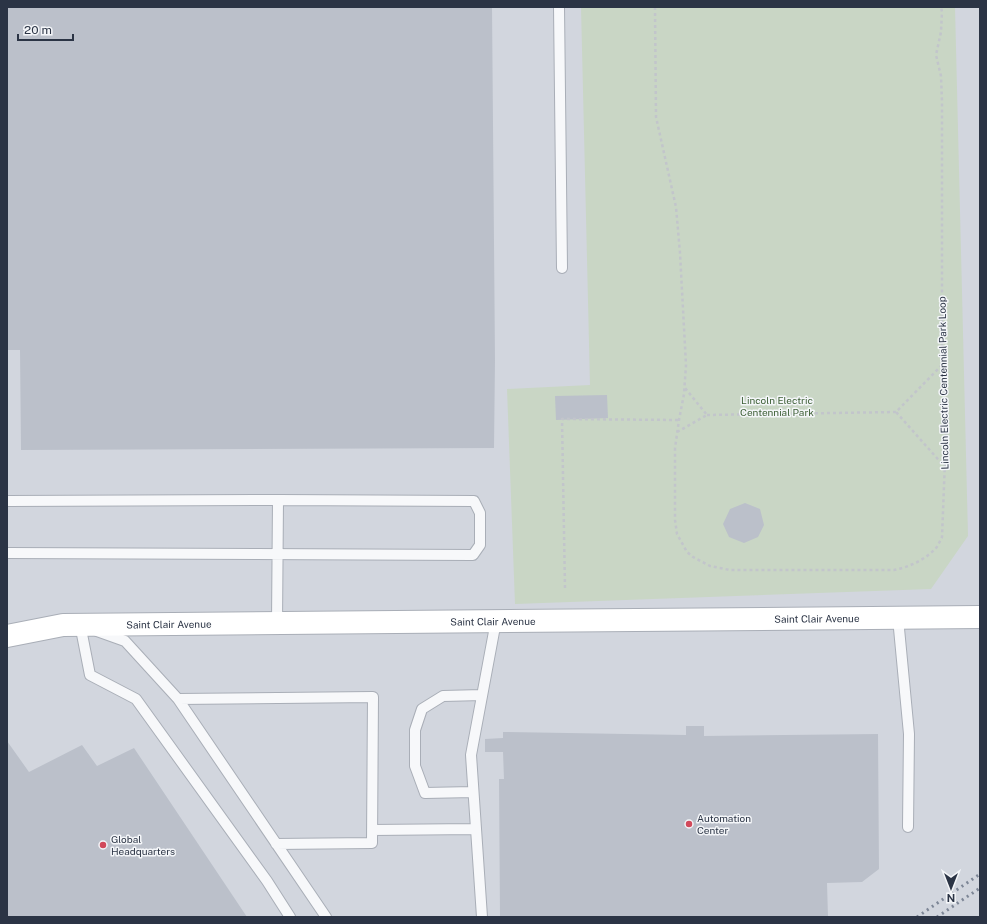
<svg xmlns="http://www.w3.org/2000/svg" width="987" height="924" viewBox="0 0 987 924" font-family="'Public Sans',sans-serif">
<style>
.built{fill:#d2d6de}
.green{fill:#c9d6c5}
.building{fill:#bbc0ca}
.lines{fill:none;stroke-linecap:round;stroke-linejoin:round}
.lane-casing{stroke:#a9aeb7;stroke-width:12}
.secondary-casing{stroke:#a9aeb7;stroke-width:24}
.path{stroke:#c2c5cb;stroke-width:2.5;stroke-dasharray:3 3;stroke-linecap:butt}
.lane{stroke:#f7f8fa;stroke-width:10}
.secondary{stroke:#fff;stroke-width:22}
.rail{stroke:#7d8696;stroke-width:3;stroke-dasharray:2 4;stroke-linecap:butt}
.poi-dot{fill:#d1495b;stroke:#f4f6f9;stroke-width:1.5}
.labels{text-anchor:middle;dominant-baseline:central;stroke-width:3;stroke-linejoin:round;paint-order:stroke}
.street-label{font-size:10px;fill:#2b3445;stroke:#f4f6f9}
.park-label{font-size:10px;fill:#3f6138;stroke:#f4f6f9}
.poi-label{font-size:10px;fill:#2b3445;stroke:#f4f6f9;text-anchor:start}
</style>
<rect width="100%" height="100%" fill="#e4e7ec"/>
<!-- built -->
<path class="built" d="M7,7H980V917H7Z"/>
<!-- green -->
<path class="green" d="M581,7H955L968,536L931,589L515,604L507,389L590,385Z"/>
<!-- building -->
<path class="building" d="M7,7H492L495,360L494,448L21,450L20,350H7Z
M607,395L608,418L556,420L555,396Z
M745,503L760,509L764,525L758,537L744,543L729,537L723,524L730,509Z
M686,726H704V736L878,734L879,869L862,882L827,883L828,917H500L499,779H504L503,752H485V739L503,738V732L686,735Z
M7,741L29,772L82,745L97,766L134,748L247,917H7Z"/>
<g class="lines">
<!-- lane casing -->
<g class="lane-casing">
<path id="lane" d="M559,7L562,268
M7,501L278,500L474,501L480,513V545L473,555L7,553
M898,618L909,734L908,827
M277,623L278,500
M80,624L90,675L136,699L267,881L290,917
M97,631L125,641L178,699
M473,792L425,793L415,766V730L422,709L443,696L482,695
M372,830L475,829
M276,844L372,843L373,697L178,699L326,917
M482,917L471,755L496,621"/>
</g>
<!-- secondary casing -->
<g class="secondary-casing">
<g id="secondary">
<path id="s1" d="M7,636L63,625L980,617"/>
</g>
</g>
<!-- path -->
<path class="path" d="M655,7L656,117L676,207L680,253L686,365L684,394L679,420L675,448V520L677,534L687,552L693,557L710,566L730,570H894C909,567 925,560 936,548C938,546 940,541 942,537L946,435L942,356V101L941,76L936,55L941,32L942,12L941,7
M942,365L896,412L944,466
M707,415L896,412
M677,432L707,415L685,388
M565,588L562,419L679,420"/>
<!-- lane -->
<use href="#lane" class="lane"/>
<!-- secondary -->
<use href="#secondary" class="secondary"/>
<!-- rail -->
<path class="rail" d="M917,917L980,874
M937,917L980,888"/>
</g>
<!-- markers -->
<g class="poi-dot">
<circle cx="689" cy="824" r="4"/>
<circle cx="103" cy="845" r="4"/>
</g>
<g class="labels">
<!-- street labels -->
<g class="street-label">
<text transform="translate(943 383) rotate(-91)">Lincoln Electric Centennial Park Loop</text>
<text stroke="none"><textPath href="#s1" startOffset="811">Saint Clair Avenue</textPath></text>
<text stroke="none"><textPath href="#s1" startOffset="487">Saint Clair Avenue</textPath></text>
<text stroke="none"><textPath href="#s1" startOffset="163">Saint Clair Avenue</textPath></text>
</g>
<!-- park labels -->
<g class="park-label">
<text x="777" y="400">Lincoln Electric<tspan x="777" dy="12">Centennial Park</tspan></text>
</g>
<!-- poi labels -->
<g class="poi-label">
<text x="697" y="818">Automation<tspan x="697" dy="12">Center</tspan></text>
<text x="111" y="839">Global<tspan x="111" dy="12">Headquarters</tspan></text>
</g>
</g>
<!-- border -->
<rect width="987" height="924" fill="none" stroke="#2b3445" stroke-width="16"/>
<!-- north arrow -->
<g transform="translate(951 888) rotate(180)" stroke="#f4f6f9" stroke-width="3" paint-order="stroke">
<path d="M0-3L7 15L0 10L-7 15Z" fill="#2b3445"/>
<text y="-6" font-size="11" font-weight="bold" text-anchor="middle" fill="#2b3445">N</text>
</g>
<!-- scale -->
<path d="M18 34v6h55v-6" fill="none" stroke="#2b3445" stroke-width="2"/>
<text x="24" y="34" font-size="12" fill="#2b3445" stroke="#f4f6f9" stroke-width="3" paint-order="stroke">20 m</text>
</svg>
